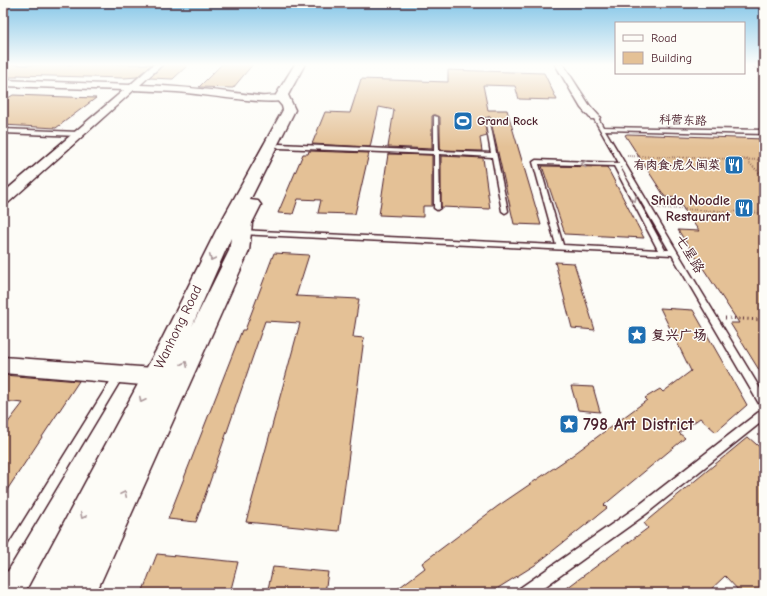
<svg xmlns="http://www.w3.org/2000/svg" width="767" height="596" viewBox="0 0 767 596" font-family="'Comic Neue','LXGW WenKai TC',sans-serif">
<style>
.building{fill:#e4c196;stroke:#4a1f2b}
.lines{fill:none;stroke-linecap:round;stroke-linejoin:round}
.lane-casing{stroke:#4a1f2b;stroke-width:3}
.street-casing{stroke:#4a1f2b;stroke-width:3}
.secondary-casing{stroke:#4a1f2b;stroke-width:3}
.path-far1{stroke:#4a1f2b;stroke-width:2;stroke-dasharray:0.5 2;stroke-linecap:butt}
.path{stroke:#4a1f2b;stroke-width:3;stroke-dasharray:1 3.5;stroke-linecap:butt}
.lane{fill:#fdfcf7;fill-rule:evenodd}
.street{fill:#fdfcf7;fill-rule:evenodd}
.secondary{fill:#fdfcf7;fill-rule:evenodd}
.oneway{stroke:#ac999b}
.labels{text-anchor:middle;dominant-baseline:central;stroke-width:3;stroke-linejoin:round;paint-order:stroke}
.far-street-label{font-size:12px;fill:#4a1f2b;stroke:#fdfcf7}
.far-poi-label{font-size:12px;font-weight:bold;fill:#4a1f2b;stroke:#fdfcf7;text-anchor:start}
.poi-label{font-size:14px;font-weight:bold;fill:#4a1f2b;stroke:#fdfcf7;text-anchor:end}
.street-label{font-size:14px;fill:#4a1f2b;stroke:#fdfcf7}
.near-poi-label{font-size:17px;font-weight:bold;fill:#4a1f2b;stroke:#fdfcf7;text-anchor:start}
</style>
<rect width="100%" height="100%" fill="#fdfcf7"/>
<filter id="ink" filterUnits="userSpaceOnUse"><feTurbulence type="fractalNoise" baseFrequency=".025" numOctaves="2"/><feDisplacementMap in="SourceGraphic" scale="8" xChannelSelector="R" yChannelSelector="G"/><feConvolveMatrix kernelMatrix="1 2 1 2 8 2 1 2 1" color-interpolation-filters="sRGB"/></filter>
<g filter="url(#ink)">
<!-- building -->
<path class="building" d="M3,64L28,65L152,64L137,77L124,78L17,75V77H3Z
M164,64H189L173,79L150,78Z
M222,64H253L233,88L199,87Z
M448,70L544,73L557,100L519,99L515,86L483,85L488,110H507L541,225L514,224L490,117L484,118L487,136L480,138L482,151L440,150V117L434,115L432,116V149L388,147L394,110L379,107L370,147L312,144L325,112L350,113L361,79L448,82Z
M13,95L96,98L56,128L3,125V101Z
M627,134L764,139V378L730,323H739L678,230L699,231L676,198L665,197L625,135Z
M309,151L369,153L355,214L318,213L321,200L298,199L293,214L278,213L303,154H308Z
M388,154L432,155V206H423V217L379,215Z
M441,156L483,158L490,209L441,207Z
M542,166L607,167L644,238L565,234Z
M274,253L309,255L296,296L359,299L353,337L364,338L339,531L246,522L300,323L265,321L196,522L168,519L242,330H245Z
M555,262L574,263L595,330L572,328Z
M660,308L693,310L747,405L716,432L700,418L679,433L685,438L604,505L607,508L535,565L490,593H392L425,568L422,563L498,506L570,457L647,400L645,398L660,389L663,392L691,371Z
M3,375L79,381L3,496V429L23,403L3,401Z
M571,386L593,387L600,412L578,410Z
M748,437L764,451V591L759,593H741L725,576L707,593H560L648,528L644,523Z
M157,554L238,562L230,593H142Z
M273,567L328,572L325,593H267Z"/>
<g class="lines">
<!-- lane casing -->
<g class="lane-casing">
<path id="lane" d="M434,116L438,117L439,151L491,153L485,119L489,118L508,211L507,212L505,213L502,211L492,157L439,154L440,208L437,210L434,208V154L279,148L276,146L279,144L434,151Z
M593,116H597L603,127L764,130V134L605,130L678,253L764,395V408L761,407L672,255L241,234L238,232L241,230L556,245L533,162L536,160L619,163L593,117ZM539,164L614,166L658,250L563,245ZM620,167H621L669,250H665Z
M3,129L79,132L82,134L79,136L3,133Z
M119,371L122,372L124,375L122,378L7,570L3,572V554L116,372Z
M764,409V420L646,514L536,593H518L520,588L638,506L760,411Z"/>
</g>
<!-- street casing -->
<g class="street-casing">
<path id="street" d="M154,64H163L140,85C181,86 220,91 260,96C268,97 281,93 287,99C279,107 194,93 177,92C163,91 149,91 134,90L8,203L3,204V193L124,90L3,86V80L130,85Z
M555,64H563L590,106L600,117L599,119H591L581,108Z
M751,64H760L764,66V73Z
M3,357L154,368L161,371L164,377L161,383L154,386L3,373Z"/>
</g>
<!-- secondary casing -->
<g class="secondary-casing">
<path id="secondary" d="M295,64H305L288,95L295,110L250,200L258,201L261,205L252,223L249,251L96,593H26L159,345L216,231L283,110L282,106L276,99V95ZM231,238L229,251L192,326Z"/>
</g>
<!-- path-far1 -->
<path class="path-far1" d="M627,156L764,160
M746,160L764,177
M658,208L764,213"/>
<!-- path -->
<path class="path" d="M725,318L764,320"/>
<!-- lane -->
<use href="#lane" class="lane"/>
<!-- street -->
<use href="#street" class="street"/>
<!-- secondary -->
<use href="#secondary" class="secondary"/>
</g>
<!-- one-way arrows -->
<defs><path id="oneway-chevron" d="M-2-3.5L2.5 0L-2 3.5" fill="none" stroke-width="1.6" stroke-linecap="round" stroke-linejoin="round"/></defs>
<g class="oneway">
<use href="#oneway-chevron" transform="translate(584 164) rotate(-178)"/>
<use href="#oneway-chevron" transform="translate(634 199) rotate(62)"/>
<use href="#oneway-chevron" transform="translate(212 258) rotate(115)"/>
<use href="#oneway-chevron" transform="translate(185 364) rotate(-65)"/>
<use href="#oneway-chevron" transform="translate(142 400) rotate(117)"/>
<use href="#oneway-chevron" transform="translate(124 494) rotate(-65)"/>
<use href="#oneway-chevron" transform="translate(83 516) rotate(117)"/>
</g>
</g>
<!-- sky -->
<linearGradient id="sky" x2="0" y2="1"><stop stop-color="#85c6e8"/><stop offset="0.44" stop-color="#fefefb"/><stop offset="1" stop-color="#fefefb" stop-opacity="0"/></linearGradient>
<rect width="767" height="147" fill="url(#sky)"/>
<!-- icons -->
<defs>
<g id="stadium-square" transform="scale(1)"><rect x="-9" y="-9" width="18" height="18" rx="4" fill="#1f6fb2" stroke="#fdfcf7"/><path d="M0-5a6.5 5 0 1 0 0 10a6.5 5 0 1 0 0-10ZM-3.5-1.8h7v3.6h-7Z" fill="#fff"/></g>
<g id="restaurant-square" transform="scale(1)"><rect x="-9" y="-9" width="18" height="18" rx="4" fill="#1f6fb2" stroke="#fdfcf7"/><path d="M-5-6h1v4h1v-4h1v4h1v-4h1v5L-1.5 .5V6h-2V.5L-5-1ZM5-6V6H3V1.5H1.5Q1.5-4 5-6Z" fill="#fff"/></g>
<g id="sight-square" transform="scale(1)"><rect x="-9" y="-9" width="18" height="18" rx="4" fill="#1f6fb2" stroke="#fdfcf7"/><path d="M0-6L1.8-2.2L6-1.7L2.9 1.2L3.7 5.4L0 3.3L-3.7 5.4L-2.9 1.2L-6-1.7L-1.8-2.2Z" fill="#fff"/></g>
</defs>
<g fill-rule="evenodd">
<use href="#stadium-square" x="463" y="121"/>
<use href="#restaurant-square" x="734" y="165"/>
<use href="#restaurant-square" x="744" y="208"/>
<use href="#sight-square" x="637" y="335"/>
<use href="#sight-square" x="569" y="424"/>
</g>
<g class="labels">
<!-- far-street labels -->
<g class="far-street-label">
<text transform="translate(683 120) rotate(2)">科营东路</text>
</g>
<!-- far-poi labels -->
<g class="far-poi-label">
<text x="477" y="121">Grand Rock</text>
<text x="720" y="165" text-anchor="end">有肉食·虎久闽菜</text>
</g>
<!-- poi labels -->
<g class="poi-label">
<text x="730" y="200">Shido Noodle<tspan x="730" dy="16">Restaurant</tspan></text>
<text x="651" y="335" text-anchor="start">复兴广场</text>
</g>
<!-- street labels -->
<g class="street-label">
<text transform="translate(690 254) rotate(59)">七星路</text>
<text transform="translate(178 327) rotate(-64)">Wanhong Road</text>
</g>
<!-- near-poi labels -->
<g class="near-poi-label">
<text x="583" y="424">798 Art District</text>
</g>
</g>
<!-- margin -->
<rect width="767" height="596" fill="none" stroke="#fdfcf7" stroke-width="16"/>
<rect x="8" y="8" width="751" height="580" fill="none" stroke="#4a1f2b" stroke-width="1.5" filter="url(#ink)"/>
<!-- legend -->
<rect x="615" y="22" width="130" height="52" fill="#fdfcf7" stroke="#b5a4a5"/>
<rect x="623" y="35" width="20" height="6" fill="#fdfcf7" stroke="#b5a4a5"/>
<text x="651" y="42" font-size="12" fill="#4a1f2b">Road</text>
<rect x="623" y="52" width="20" height="12" fill="#e4c196" stroke="#b5a4a5"/>
<text x="651" y="62" font-size="12" fill="#4a1f2b">Building</text>
</svg>
